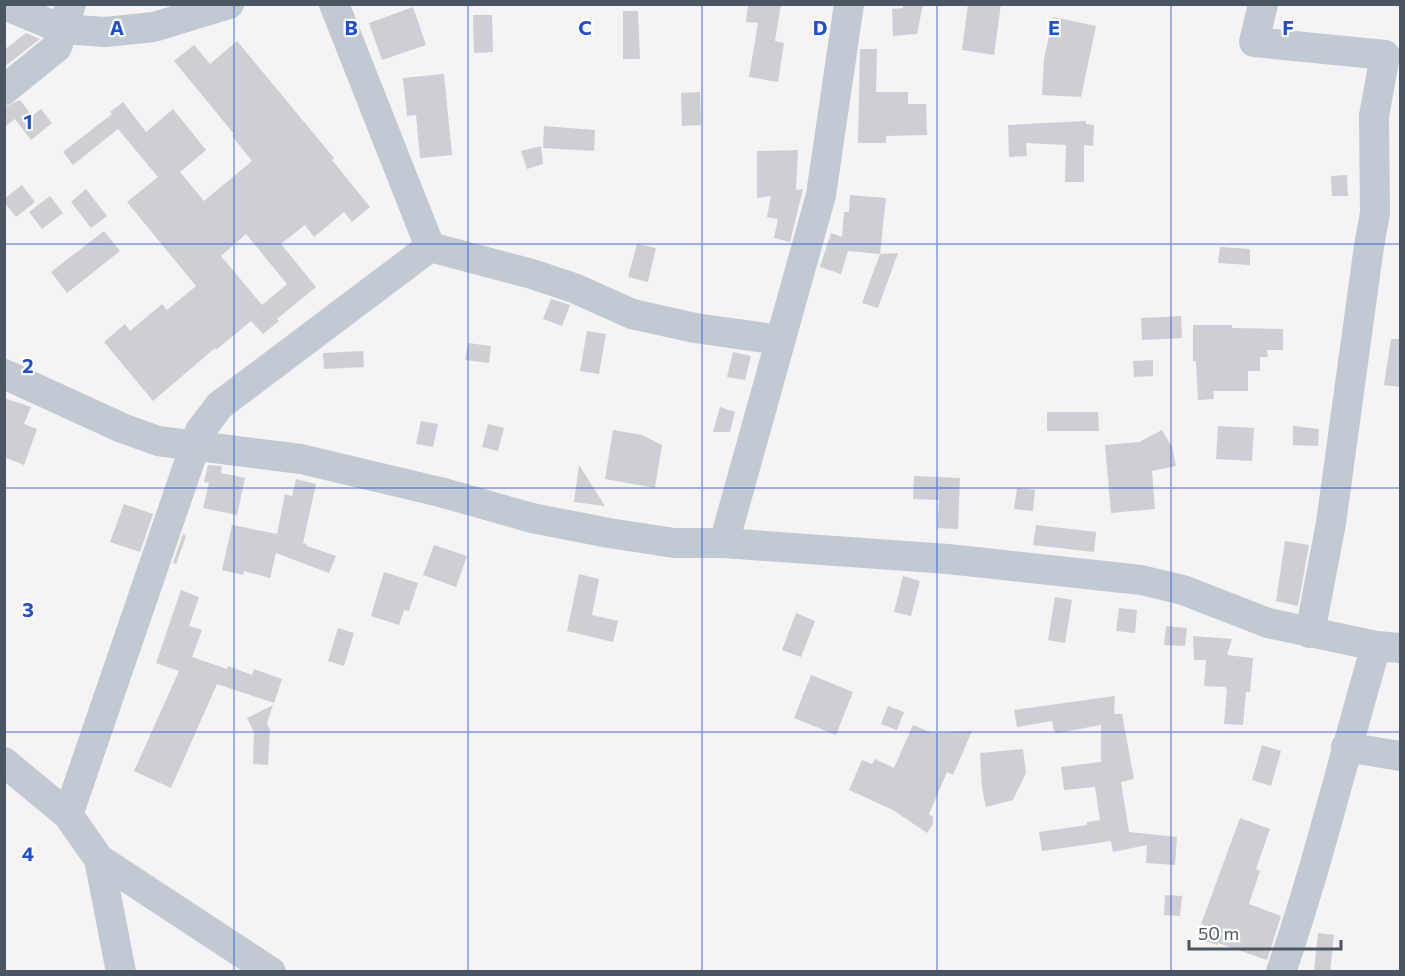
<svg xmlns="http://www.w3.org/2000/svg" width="1405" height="976" viewBox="0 0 1405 976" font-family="Commissioner,sans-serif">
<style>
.building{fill:#cdcfd5;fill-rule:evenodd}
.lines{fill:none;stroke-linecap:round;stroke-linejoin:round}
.minor{stroke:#c1cad2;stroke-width:30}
.grid{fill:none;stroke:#1d4ed8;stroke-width:1.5;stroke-opacity:0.55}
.grid-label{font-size:20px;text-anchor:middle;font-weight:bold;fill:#1d4ed8;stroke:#fff;stroke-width:4.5;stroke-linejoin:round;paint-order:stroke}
</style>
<rect width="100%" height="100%" fill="#f5f3f3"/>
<!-- building -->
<path class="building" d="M748,4H781L775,41L784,43L778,82L749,77L758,23L746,22Z
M903,4H923L917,34L893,36L892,9L903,8Z
M968,4H1001L994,55L962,50Z
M413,7L426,45L382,60L369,23Z
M623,11H638L640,59H623Z
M473,15H492L493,52L474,53Z
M1053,17L1096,26L1081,97L1042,95L1044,59Z
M26,33L40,39L4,67V50Z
M237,41L334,158L332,160L370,207L352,222L344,212L314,237L305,225L281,244L316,287L277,319L279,321L263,334L251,321L216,350L215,348L153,401L104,342L125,324L130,331L162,304L167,310L196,286L127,202L158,177L118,129L73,165L63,152L112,114L110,112L123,102L146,132L173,109L206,150L180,172L204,201L252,161L232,136L234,134L174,61L194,45L210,64ZM246,234L287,284L262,305L221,256Z
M860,49H877L876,92H908V104H926L927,135L886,136V143H858Z
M444,74L452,155L420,158L416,115L407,116L403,78Z
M700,92L701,125L682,126L681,93Z
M20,100L32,116L41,109L52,123L31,140L15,119L4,127V107Z
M1086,121V124L1094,125L1093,146L1084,145V182H1065L1066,145L1026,143L1027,156L1009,157L1008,125Z
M544,126L595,130L594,151L543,148Z
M541,146L543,164L527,169L521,151Z
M798,150L796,190L803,189L790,242L774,238L778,219L767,217L771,196L757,198V151Z
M1347,175L1348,196H1332L1331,176Z
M22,185L35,202L16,217L4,202V199Z
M86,189L107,216L91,228L71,202Z
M850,195L886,198L880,254L848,251L841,274L820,267L831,233L842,237L844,212H849Z
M50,196L63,213L42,229L29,212Z
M104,231L120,251L67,293L51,272Z
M637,244L656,248L648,282L628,277Z
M1220,247L1250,249V265L1218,263Z
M898,253L878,308L862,303L880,254Z
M551,299L570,305L562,326L543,319Z
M1181,316L1182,338L1142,340L1141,318Z
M1193,325H1232V328L1283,329V350H1267L1268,357H1260V371H1248V391H1213L1214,399L1198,400L1196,361H1193Z
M587,331L606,334L599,374L580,371Z
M1391,339H1401V387L1384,385Z
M468,343L491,346L489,363L465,360Z
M363,351L364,367L324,369L323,353Z
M733,352L751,356L745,380L727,377Z
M1153,360V376L1134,377L1133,361Z
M4,398L31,407L24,424L37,429L24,465L4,457Z
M720,407L735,412L730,432H713Z
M1047,412H1098L1099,431H1047Z
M421,421L438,424L433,447L416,444Z
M488,424L504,428L498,451L482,447Z
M1218,426L1254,428L1252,461L1216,459Z
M1293,426L1319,429L1318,446L1293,445Z
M613,430L642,435L662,445L655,488L605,479Z
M1162,430L1172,447L1176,466L1152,471L1155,509L1111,513L1105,445L1139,442Z
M208,465L222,466L221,473L245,478L237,515L203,508L209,483L204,482Z
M579,465L605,506L574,502Z
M914,476L960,478L958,529L937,528L939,500L913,499Z
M296,479L316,484L303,543L307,544V546L336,556L329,573L276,553L270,578L244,571L243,575L222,570L232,525L277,534L285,494L292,496Z
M1017,488L1035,490L1033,511L1014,509Z
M124,504L153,514L140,552L110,542Z
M1036,525L1096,532L1094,552L1033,545Z
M183,534L186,536L176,564L173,563Z
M1285,541L1309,545L1298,606L1276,601Z
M434,545L467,556L456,587L423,575Z
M384,572L418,583L409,611L404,610L399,625L371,616Z
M579,574L599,579L592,615L618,621L613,642L567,631Z
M903,576L920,581L911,616L894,612Z
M181,590L199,597L189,626L202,630L192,657L227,669L228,666L252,675L254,669L282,679L274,703L217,684L171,788L134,771L179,671L156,663Z
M1055,597L1072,600L1065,643L1048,640Z
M1119,608L1137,610L1135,633L1116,631Z
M796,613L815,621L801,657L782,650Z
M1166,626L1187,628L1185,646L1164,645Z
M338,628L354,633L344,666L328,661Z
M1193,636L1232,639L1227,655L1253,658L1250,692H1246L1243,725L1224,724L1227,690L1225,687L1204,686L1206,660H1194Z
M811,675L853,692L836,735L794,718Z
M1115,696L1114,714H1122L1134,779L1121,782L1129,832L1177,837L1175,865L1146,863L1147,845L1113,852L1111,841L1042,851L1039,832L1087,825V822L1100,820L1095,787L1064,790L1061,767L1101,762V725L1057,733L1054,731L1052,721L1017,727L1014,710Z
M273,705L267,723L270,731L268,765L253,764L254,732L247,718Z
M888,706L904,712L897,730L881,724Z
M913,725L932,733L972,731L953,775L947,772L929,814L933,817V824L927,833L893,810L849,790L862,760L872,764L875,759L894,768Z
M1262,745L1281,751L1271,786L1252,780Z
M1023,749L1026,773L1013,800L986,807L982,788L980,753Z
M1240,818L1270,829L1256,869L1260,871L1249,904L1281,916L1267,960L1218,943L1217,945L1199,939L1201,936L1197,935Z
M1165,895L1182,896L1180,916L1164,915Z
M1318,933L1334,935L1330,972H1314Z"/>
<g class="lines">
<!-- minor -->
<path class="minor" d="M334,4L430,247
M1263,4L1254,42L1385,55L1374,116L1375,213L1369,246L1331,523L1310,633
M4,5L62,29L105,32L154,27L229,4
M4,90L57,47L71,4
M430,247L532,274L574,288L632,314L695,328L780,340
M4,374L122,428L158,441L301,459L440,492L532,518L609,533L674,543H724L948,559L1141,580L1183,590L1268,623L1376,646L1400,648
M724,543L821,195L849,4
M1346,747L1400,756
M4,762L68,815L200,431L220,405L430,247
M68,815L99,859L121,972
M99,859L271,972
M1281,972C1318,865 1344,755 1376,646"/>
</g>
<!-- grid -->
<path class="grid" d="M234,4V972M468,4V972M702,4V972M937,4V972M1171,4V972M4,244H1400M4,488H1400M4,732H1400"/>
<g class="grid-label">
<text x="117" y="35">A</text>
<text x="351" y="35">B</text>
<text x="585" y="35">C</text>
<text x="820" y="35">D</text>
<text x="1054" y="35">E</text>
<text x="1288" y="35">F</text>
<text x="28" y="129">1</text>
<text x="28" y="373">2</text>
<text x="28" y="617">3</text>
<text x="28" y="861">4</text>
</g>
<!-- border -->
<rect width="1405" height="976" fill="none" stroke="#4a5661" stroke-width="12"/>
<!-- scale -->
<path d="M1189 940v9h152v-9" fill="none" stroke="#4a5661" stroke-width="3"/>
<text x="1198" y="940" font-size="18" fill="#4a5661" stroke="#ffffff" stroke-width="4.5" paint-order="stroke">50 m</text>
</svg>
